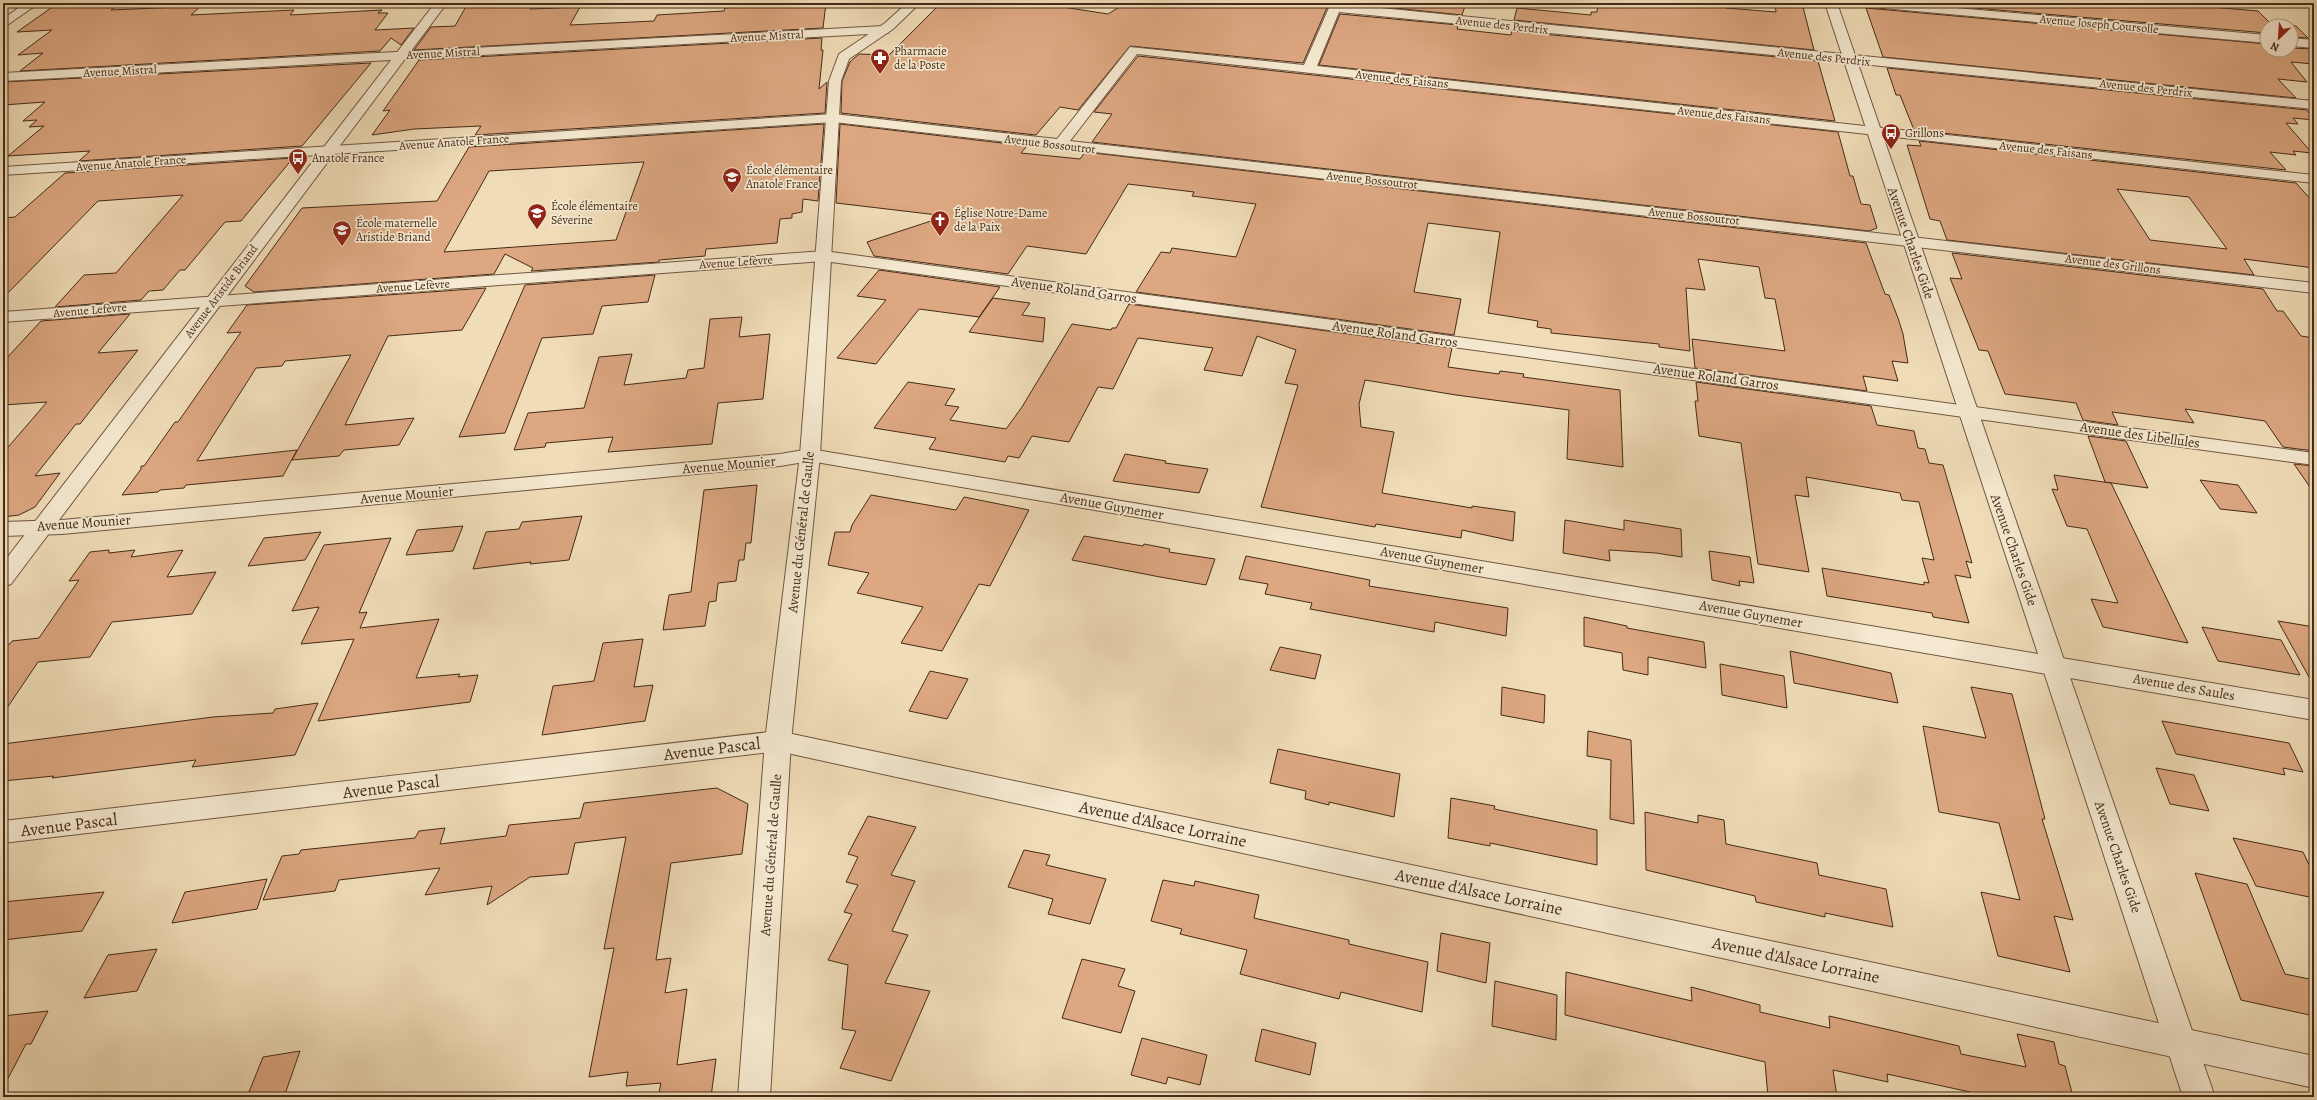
<svg xmlns="http://www.w3.org/2000/svg" width="2317" height="1100" viewBox="0 0 2317 1100" font-family="Alegreya,serif">
<style>
.building{fill:#dca781;stroke:#452a18;fill-rule:evenodd}
.lines{fill:none;stroke-linecap:round;stroke-linejoin:round}
.minor-casing{stroke:#705740;stroke-width:2}
.tertiary-casing{stroke:#705740;stroke-width:2}
.minor{fill:#f5e9d1;fill-rule:evenodd}
.tertiary{fill:#f5e9d1;fill-rule:evenodd}
.labels{text-anchor:middle;dominant-baseline:central;stroke-width:3.5;stroke-linejoin:round;paint-order:stroke}
.far-street-label{font-size:12px;fill:#452a18;stroke:#f5e9d1}
.far-poi-label{font-size:12px;fill:#452a18;stroke:#f5e9d1;text-anchor:start}
.street-label{font-size:14px;fill:#452a18;stroke:#f5e9d1}
.near-street-label{font-size:17px;fill:#452a18;stroke:#f5e9d1}
</style>
<rect width="100%" height="100%" fill="#f0ddb8"/>
<filter id="stains"><feTurbulence type="fractalNoise" baseFrequency=".005" numOctaves="4"/><feColorMatrix values="0 0 0 0 .2 0 0 0 0 .09 0 0 0 0 .02 0 0 0 .5 -.17"/></filter>
<radialGradient id="worn" r=".72"><stop offset=".6" stop-color="#630" stop-opacity="0"/><stop offset="1" stop-color="#630" stop-opacity=".3"/></radialGradient>
<!-- building -->
<path class="building" d="M58,3H121L111,10L201,6L191,15L294,10L290,15L382,10L378,13H388L375,30L414,28L401,45L391,38L380,51L20,71L43,53L18,55L52,30L17,32Z
M468,3H499L497,7L532,5L530,9L580,7L570,25L654,21L657,15L724,11L725,8L782,3H826L823,28L414,50L431,27L455,26Z
M941,3H1037L1108,14L1126,3H1329L1303,63L1130,46L1078,110L1060,107L1036,135L841,113L842,81L850,62L859,54L889,55Z
M1346,3H1466L1462,15Z
M1598,3H1712L1725,4L1726,8L1776,12L1775,4L1803,7L1814,50L1514,20L1517,8L1591,15V12H1597Z
M1916,3H2041L2067,5L2068,3H2164L2258,11L2270,23L2296,26L2308,38L2291,37V26H2267V33Z
M1866,8L2267,44V50H2291V48L2314,49V64L2291,62L2307,82L2278,79L2296,98L1883,57Z
M1340,14L1458,25L1457,29L1511,35L1512,31L1818,61L1835,121L1319,65Z
M822,38L821,50H823L819,89L827,82L825,113L475,135L481,126L414,129L372,135L390,110L383,111L419,60Z
M1138,56L1838,132L1850,176H1853L1861,204L1870,205L1877,228L1869,231L1092,142L1112,114L1094,112Z
M371,63L302,146L79,161L90,151L8,156L44,126L29,127L37,120L23,121L45,102L3,105L4,82Z
M1887,68L2307,110L2314,120L2293,118L2298,124L2286,123L2312,153L2293,151L2296,155L2270,152L2286,170L1914,130L1900,95H1896Z
M824,124L818,201L803,199L802,212L792,214V218L780,219L777,243L706,249L705,256L659,260V262L531,271L533,268L505,254L494,274L254,292L245,286L302,208L437,201L469,147ZM644,162L616,240L444,252L489,171Z
M840,124L1027,146L1021,153L1080,159L1085,152L1866,243L1885,294L1889,295L1898,318L1903,334L1908,363L1892,361L1898,381L1863,376L1867,391L1695,368L1692,339L1785,351L1775,299L1765,298L1759,267L1698,259L1705,290L1686,288L1690,351L1659,347V344L1551,333V329L1537,327L1538,321L1488,313L1500,232L1428,223L1414,292L1461,299L1454,335L1136,292L1161,252L1170,253L1172,248L1236,257L1256,204L1192,196L1194,192L1128,184L1086,254L1027,246L1008,274L874,256L867,242L946,216L836,203Z
M1919,141L2296,183L2314,203V268L2244,259L2254,275L1947,240L1940,221L1930,219L1907,145L1921,146ZM2117,189L2189,197L2227,249L2150,240Z
M293,158L241,221L225,222L185,270H180L163,290L149,291L141,300L55,307L84,275L116,273L183,195L98,201L3,298V218L15,217L65,173Z
M1952,253L2263,289L2277,311H2283L2301,336L2314,338V451L2283,447L2265,421L2185,409L2194,423L2112,412L2118,425L2083,420L2076,403L2005,394L1988,351L1979,350L1950,278L1962,279Z
M879,270L1000,287L979,317L919,309L876,364L837,358L886,300L857,296Z
M655,275L648,302L602,306L593,334L542,338L505,433L459,437L525,285Z
M486,288L462,330L388,336L345,425L414,418L399,445L344,450L339,456L292,460L351,355L285,361L282,366L256,368L197,461L297,450L283,476L186,485L184,488L160,490L158,492L122,495L141,469V466H144L175,422H178L241,332L227,333L247,305Z
M993,298L1030,303L1022,315L1045,318L1043,342L969,332Z
M1129,304L1452,348L1448,367L1499,374L1500,371L1524,374L1523,377L1620,390L1623,467L1567,459L1569,410L1456,395L1365,380L1359,404L1361,427L1394,432L1382,493L1472,508V506L1515,512L1513,541L1462,530L1461,538L1376,524L1375,527L1261,507L1298,385L1285,383L1296,350L1257,336L1242,376L1204,370L1213,348L1138,338L1113,389L1098,387L1069,442L1032,436L1019,458L1008,456L1005,462L929,449L936,438L874,428L908,382L955,389L945,405L959,407L950,420L1006,429L1022,407L1072,324L1111,330L1112,328H1116Z
M130,314L98,353L138,350L80,424H76L35,476L60,473L35,507L19,515L3,517V453L47,402L3,405V362L41,321Z
M742,317L739,337L770,334L763,399L718,403L712,444L608,452L613,437L546,443L545,447L514,450L528,413L584,408L599,357L632,354L624,385L686,378L688,370L704,368L710,319Z
M1696,382L1871,406L1877,425L1914,431L1918,448L1925,449L1929,463L1943,465L1972,563L1966,561L1971,578L1955,575L1969,623L1933,617L1932,613L1827,596L1822,568L1924,585V582L1929,583L1922,558L1934,560L1919,502L1902,500L1900,493L1806,477L1809,497L1795,495L1809,572L1758,564L1741,443L1699,436L1695,401H1698Z
M2088,436L2126,441L2148,488L2105,482Z
M1125,454L1166,461L1165,463L1208,469L1199,493L1113,481Z
M2294,464L2314,466V493Z
M2054,475L2111,483L2188,643L2103,627L2091,599L2118,603L2087,529L2067,526L2052,489L2058,490Z
M2200,480L2238,485L2257,513L2220,509Z
M757,485L751,543H746L744,560H739L736,581L718,583L716,601L709,602L705,626L663,630L669,595L691,592L704,490Z
M871,495L956,510L964,497L1029,510L990,586L979,584L942,651L901,643L923,607L857,593L869,573L828,565L835,532H850L852,525Z
M582,516L569,560L530,564L531,562L473,569L486,532L519,529L522,522Z
M1565,520L1624,530V520L1681,529L1682,557L1656,553L1609,550L1610,561L1563,553Z
M463,526L453,551L406,555L417,530Z
M321,532L305,560L248,566L264,538Z
M1084,536L1143,546L1144,544L1170,549L1169,552L1215,559L1206,585L1160,577L1072,560Z
M391,538L359,613L367,612L360,628L439,619L416,678L460,674L458,677L478,675L470,702L318,721L354,639L301,644L319,607L292,611L324,545Z
M109,550V553L135,550L131,557L183,550L167,577L216,572L192,614L112,622L90,657L38,662L3,714V645L10,644L12,641L39,638L79,580L69,581L90,552Z
M1709,551L1750,557L1754,583L1739,581L1740,586L1712,580Z
M1246,556L1370,580L1369,586L1508,608L1506,636L1435,622L1434,632L1310,609L1312,603L1265,594L1268,584L1239,579Z
M1584,617L1627,626V628L1704,642L1706,668L1648,657V675L1623,670L1622,653L1584,646Z
M2278,621L2314,627V686Z
M2202,627L2281,640L2300,675L2218,661Z
M643,639L634,687L653,685L645,721L542,735L553,686L594,681L603,643Z
M1280,647L1321,655L1315,679L1270,670Z
M1790,651L1891,673L1898,703L1794,683Z
M1720,664L1784,676L1787,708L1722,695Z
M930,671L968,679L947,719L909,711Z
M1502,687L1545,695L1544,723L1501,715Z
M1971,687L2012,694L2045,819H2042L2073,920L2054,916L2070,972L1998,956L1981,892L2020,900L1999,823L1939,812L1923,726L1986,738Z
M318,703L295,755L192,767L196,760L52,778L54,776L3,781V744L213,717L273,713L275,709Z
M2162,721L2289,743L2303,772L2283,768L2285,775L2176,754Z
M1588,731L1631,740L1634,824L1610,819L1611,760L1587,756Z
M1278,749L1400,774L1394,817L1329,802V805L1305,799L1306,791L1270,783Z
M2156,768L2194,775L2209,811L2170,804Z
M717,788L748,804L742,854L671,863L656,960L671,958L665,993L687,989L677,1065L716,1059L711,1097H658L661,1083L626,1086L628,1072L589,1077L614,948L604,949L626,837L575,843L568,874L530,877L487,905L492,886L425,895L440,868L339,880L335,891L263,900L282,856L299,854L301,850L415,838L419,831L445,828L440,844L506,836L509,825L580,818L584,803Z
M1451,798L1495,806L1494,809L1597,830V865L1490,843V846L1448,838Z
M1645,812L1698,823V815L1724,820L1726,844L1817,863L1819,875L1886,889L1893,927L1825,913V917L1756,902L1755,896L1646,870Z
M868,816L916,827L891,875L915,881L892,931L908,935L885,983L930,991L891,1081L840,1068L856,1031L842,1029L848,965L828,960L852,914L844,912L858,885L846,882L858,857L848,854Z
M2233,838L2303,852L2314,875V898L2256,886Z
M1024,850L1050,855L1046,865L1106,879L1090,924L1048,914L1053,899L1008,887Z
M2195,873L2247,884L2285,974L2314,980V1016L2241,1000Z
M267,879L257,909L172,923L185,892Z
M1163,880L1194,886L1195,881L1259,895L1254,918L1349,940V944L1428,962L1422,1012L1341,992L1339,999L1240,974L1247,950L1180,934L1182,929L1151,921Z
M104,892L82,931L3,940V902Z
M1441,933L1490,943L1486,983L1437,971Z
M157,949L137,991L84,998L108,955Z
M1082,959L1125,969L1118,986L1135,991L1121,1033L1062,1018Z
M1566,972L1692,1001L1691,987L1760,1005V1012L1830,1028L1829,1016L1959,1046L1961,1054L2026,1067L2017,1034L2054,1042L2059,1064L2065,1066L2073,1097H1971L1970,1092L1887,1074L1888,1082L1833,1070L1837,1097H1768L1765,1062L1565,1015Z
M1495,981L1557,995L1556,1040L1492,1026Z
M48,1011L31,1044H26L3,1088V1016Z
M1262,1029L1316,1043L1310,1075L1255,1061Z
M1142,1038L1207,1055L1200,1085L1168,1077L1166,1084L1131,1075Z
M300,1051L284,1097H247L263,1057Z"/>
<g class="lines">
<!-- minor casing -->
<g class="minor-casing">
<path id="minor" d="M25,3H39L3,28V19Z
M1084,3H1097L1091,6Z
M1331,3L2314,101V109L1339,12L1317,66L2314,175V183L1137,54L1070,141L2314,283V293L834,122L3,175V167L834,114L1057,139L1130,47L1304,65Z
M1854,3H1899L2267,35V43L1860,6Z
M884,26L888,27L890,30L888,33L3,81V73Z
M2291,38L2314,40V48L2291,46Z
M824,251L2314,453V465L824,261L3,322V312Z
M810,449L2314,700V720L810,461L780,466L62,534L3,536V522L62,520L780,454Z
M778,731L2314,1056V1088L778,751L3,843V821Z"/>
</g>
<!-- tertiary casing -->
<g class="tertiary-casing">
<path id="tertiary" d="M435,3H447L11,584L3,587V563Z
M907,3H920L893,29L849,59L841,81L820,455L791,741L770,1097H738L765,741L800,455L829,81L839,54L885,23Z
M1825,3H1837L2215,1097H2183Z"/>
</g>
<!-- minor -->
<use href="#minor" class="minor"/>
<!-- tertiary -->
<use href="#tertiary" class="tertiary"/>
</g>
<!-- icons -->
<defs>
<g id="pharmacy-pin" transform="scale(1)"><path d="M0 17L-7.5 6A9.5 9.5 0 1 1 7.5 6Z" fill="#8f2418" stroke="#f5e9d1"/><path d="M-2-6h4v4h4v4h-4v4h-4v-4h-4v-4h4Z" fill="#fff"/></g>
<g id="bus-pin" transform="scale(1)"><path d="M0 17L-7.5 6A9.5 9.5 0 1 1 7.5 6Z" fill="#8f2418" stroke="#f5e9d1"/><path d="M-5-6H5V4H4V6H2V4H-2V6H-4V4H-5ZM-3.5-4V0h7V-4ZM-3.5 1.2v1.5H-2V1.2ZM2 1.2v1.5H3.5V1.2Z" fill="#fff"/></g>
<g id="school-pin" transform="scale(1)"><path d="M0 17L-7.5 6A9.5 9.5 0 1 1 7.5 6Z" fill="#8f2418" stroke="#f5e9d1"/><path d="M0-5L7-2L0 1L-7-2ZM-4 1L0 2.5L4 1V4Q0 6-4 4Z" fill="#fff"/></g>
<g id="church-pin" transform="scale(1)"><path d="M0 17L-7.5 6A9.5 9.5 0 1 1 7.5 6Z" fill="#8f2418" stroke="#f5e9d1"/><path d="M-1.2-6h2.4v3.5h3.3v2.4h-3.3V6h-2.4V-.1h-3.3v-2.4h3.3Z" fill="#fff"/></g>
</defs>
<g fill-rule="evenodd">
<use href="#pharmacy-pin" x="880" y="58"/>
<use href="#bus-pin" x="1891" y="133"/>
<use href="#bus-pin" x="298" y="158"/>
<use href="#school-pin" x="732" y="177"/>
<use href="#school-pin" x="537" y="213"/>
<use href="#church-pin" x="940" y="220"/>
<use href="#school-pin" x="342" y="230"/>
</g>
<g class="labels">
<!-- far-street labels -->
<g class="far-street-label">
<text transform="translate(2099 24) rotate(5)">Avenue Joseph Coursolle</text>
<text transform="translate(1502 25) rotate(6)">Avenue des Perdrix</text>
<text transform="translate(767 36) rotate(-3)">Avenue Mistral</text>
<text transform="translate(443 53) rotate(-3)">Avenue Mistral</text>
<text transform="translate(1824 57) rotate(6)">Avenue des Perdrix</text>
<text transform="translate(120 71) rotate(-3)">Avenue Mistral</text>
<text transform="translate(1402 79) rotate(6)">Avenue des Faisans</text>
<text transform="translate(2146 88) rotate(6)">Avenue des Perdrix</text>
<text transform="translate(1724 115) rotate(6)">Avenue des Faisans</text>
<text transform="translate(454 142) rotate(-4)">Avenue Anatole France</text>
<text transform="translate(1050 144) rotate(7)">Avenue Bossoutrot</text>
<text transform="translate(2046 150) rotate(6)">Avenue des Faisans</text>
<text transform="translate(131 163) rotate(-4)">Avenue Anatole France</text>
<text transform="translate(1372 180) rotate(6)">Avenue Bossoutrot</text>
<text transform="translate(1694 216) rotate(6)">Avenue Bossoutrot</text>
<text transform="translate(736 262) rotate(-4)">Avenue Lefèvre</text>
<text transform="translate(2113 264) rotate(7)">Avenue des Grillons</text>
<text transform="translate(413 286) rotate(-4)">Avenue Lefèvre</text>
<text transform="translate(221 291) rotate(-53)">Avenue Aristide Briand</text>
<text transform="translate(90 310) rotate(-5)">Avenue Lefèvre</text>
</g>
<!-- far-poi labels -->
<g class="far-poi-label">
<text x="894" y="51">Pharmacie<tspan x="894" dy="14">de la Poste</tspan></text>
<text x="1905" y="133">Grillons</text>
<text x="312" y="158">Anatole France</text>
<text x="746" y="170">École élémentaire<tspan x="746" dy="14">Anatole France</tspan></text>
<text x="551" y="206">École élémentaire<tspan x="551" dy="14">Séverine</tspan></text>
<text x="954" y="213">Église Notre-Dame<tspan x="954" dy="14">de la Paix</tspan></text>
<text x="356" y="223">École maternelle<tspan x="356" dy="14">Aristide Briand</tspan></text>
</g>
<!-- street labels -->
<g class="street-label">
<text transform="translate(1911 243) rotate(71)">Avenue Charles Gide</text>
<text transform="translate(1074 290) rotate(8)">Avenue Roland Garros</text>
<text transform="translate(1395 334) rotate(8)">Avenue Roland Garros</text>
<text transform="translate(1716 377) rotate(8)">Avenue Roland Garros</text>
<text transform="translate(2140 435) rotate(8)">Avenue des Libellules</text>
<text transform="translate(729 465) rotate(-5)">Avenue Mounier</text>
<text transform="translate(407 495) rotate(-5)">Avenue Mounier</text>
<text transform="translate(1112 506) rotate(10)">Avenue Guynemer</text>
<text transform="translate(84 523) rotate(-4)">Avenue Mounier</text>
<text transform="translate(801 532) rotate(-84)">Avenue du Général de Gaulle</text>
<text transform="translate(2014 550) rotate(71)">Avenue Charles Gide</text>
<text transform="translate(1432 560) rotate(10)">Avenue Guynemer</text>
<text transform="translate(1751 614) rotate(10)">Avenue Guynemer</text>
<text transform="translate(2184 687) rotate(10)">Avenue des Saules</text>
<text transform="translate(771 855) rotate(-86)">Avenue du Général de Gaulle</text>
<text transform="translate(2118 857) rotate(71)">Avenue Charles Gide</text>
</g>
<!-- near-street labels -->
<g class="near-street-label">
<text transform="translate(712 749) rotate(-7)">Avenue Pascal</text>
<text transform="translate(391 787) rotate(-7)">Avenue Pascal</text>
<text transform="translate(1163 824) rotate(12)">Avenue d'Alsace Lorraine</text>
<text transform="translate(69 825) rotate(-7)">Avenue Pascal</text>
<text transform="translate(1479 892) rotate(12)">Avenue d'Alsace Lorraine</text>
<text transform="translate(1796 960) rotate(12)">Avenue d'Alsace Lorraine</text>
</g>
</g>
<!-- margin -->
<rect width="2317" height="1100" fill="none" stroke="#f0ddb8" stroke-width="16"/>
<rect x="4" y="4" width="2309" height="1092" fill="none" stroke="#452a18" stroke-width="2"/>
<rect x="8" y="8" width="2301" height="1084" fill="none" stroke="#452a18"/>
<!-- north arrow -->
<g transform="translate(2279 38) rotate(205)"><circle r="19" fill="#f5e9d1" stroke="#af9d87"/>
<path d="M0-3L7 15L0 10L-7 15Z" fill="#8f2418"/>
<text y="-6" font-size="11" font-weight="bold" text-anchor="middle" fill="#452a18">N</text>
</g>
<rect width="100%" height="100%" filter="url(#stains)"/>
<rect width="100%" height="100%" fill="url(#worn)"/>
</svg>
